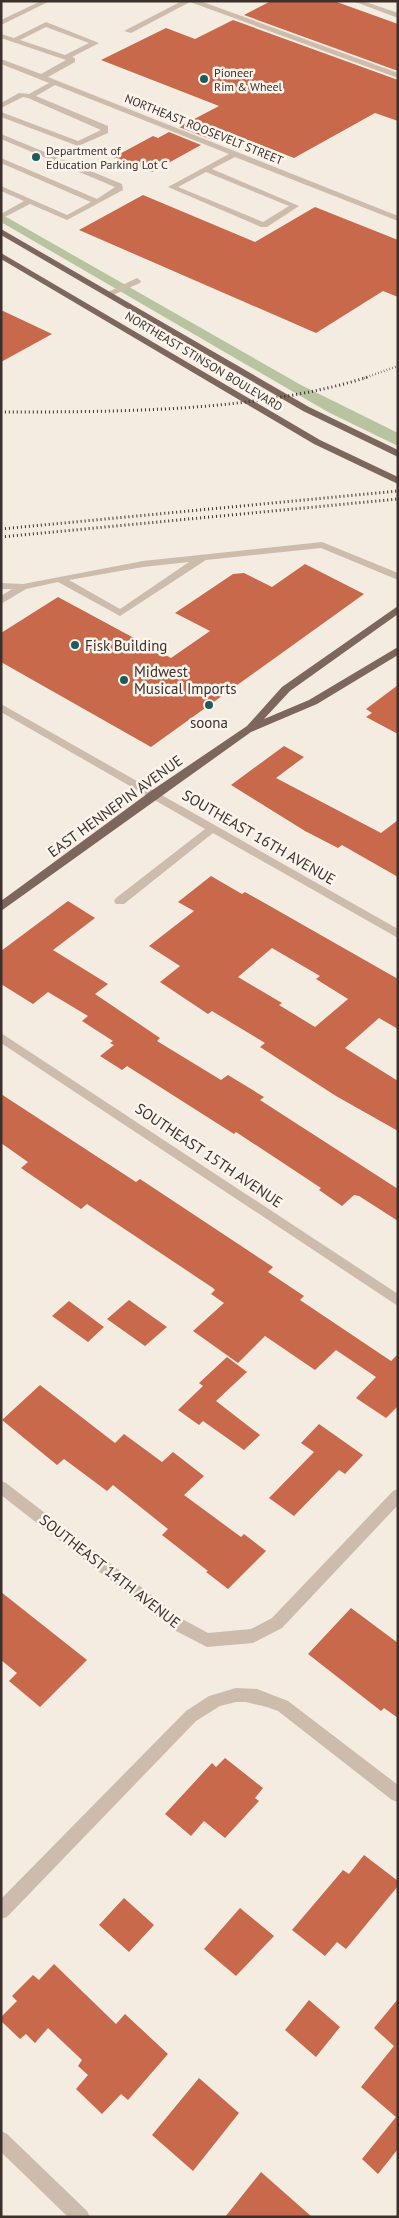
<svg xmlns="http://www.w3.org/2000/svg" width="399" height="2218" viewBox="0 0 399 2218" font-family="'PT Sans',sans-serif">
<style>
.green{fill:#b8c4a0}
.building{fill:#c8694b;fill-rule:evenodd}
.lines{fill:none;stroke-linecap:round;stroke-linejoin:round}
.minor{fill:#cdbbac;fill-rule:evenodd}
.major{fill:#7d675c;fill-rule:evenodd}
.rail-far1{stroke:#3b302b;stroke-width:2.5;stroke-dasharray:0.5 2.5;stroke-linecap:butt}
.rail{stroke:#3b302b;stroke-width:3;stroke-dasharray:1 3;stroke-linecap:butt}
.poi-dot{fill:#1f5a5e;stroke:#fbf5ee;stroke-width:2}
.labels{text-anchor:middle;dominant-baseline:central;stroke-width:5;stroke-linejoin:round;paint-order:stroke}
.far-poi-label{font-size:12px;fill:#3b302b;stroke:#fbf5ee;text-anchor:start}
.far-street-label{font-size:12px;fill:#3b302b;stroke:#fbf5ee}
.poi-label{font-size:15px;fill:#3b302b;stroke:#fbf5ee;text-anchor:start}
.street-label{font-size:15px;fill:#3b302b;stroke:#fbf5ee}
</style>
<rect width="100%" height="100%" fill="#f4ebe1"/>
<!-- green -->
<path class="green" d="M1,214L301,385L398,433V446L328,412L1,222Z"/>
<!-- building -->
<path class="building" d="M271,1H334L398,24V71L244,15Z
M233,20L398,80V121L375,113L294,158L225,131L210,139L179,127L219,106L101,60L166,28L195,39Z
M169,132L201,145L152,172L114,157L153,136L158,138Z
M143,195L255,242L315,207L398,240V297L383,291L316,333L79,230Z
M1,310L52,334L1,362Z
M305,564L364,594L151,747L1,662V633L58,597L171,658L210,631L175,613L233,574L244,573L272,587Z
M398,685V734L366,717L372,713L366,709Z
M284,746L304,757L276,778L381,833L398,820V877L342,845L338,848L305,831L231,785Z
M211,876L242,894L245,892L398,979V1029L379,1018L345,1048L398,1081V1131L336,1096L260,1047L265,1043L212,1011L208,1014L160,982L180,966L149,946L194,911L178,902ZM272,948L320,976L316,979L348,999L315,1027L279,1005L282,1003L238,977Z
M68,901L95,918L53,950L108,984L95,994L160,1038L157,1041L221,1080L228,1075L264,1097L260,1100L398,1189V1221L359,1196L354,1195L342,1206L319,1190L321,1188L236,1132L234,1134L127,1066L122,1070L100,1056L114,1045L110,1043L113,1041L82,1021L88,1016L48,992L33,1004L1,984V951Z
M1,1094L136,1182L140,1179L273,1267L268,1272L304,1296L300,1300L391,1361L398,1354V1406L386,1418L356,1398L376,1377L336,1350L315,1370L265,1336L238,1363L193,1331L224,1303L211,1294L215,1290L213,1288L87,1204L81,1209L21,1168L28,1162L1,1143Z
M129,1300L167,1327L145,1346L107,1319Z
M69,1301L104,1327L88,1342L52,1316Z
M227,1357L247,1372L216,1401L260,1435L244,1450L203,1421L199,1425L178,1410L203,1386L199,1383Z
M40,1385L115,1443L124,1434L162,1462L173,1452L204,1476L184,1495L241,1537L244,1534L266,1551L228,1589L206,1572L208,1571L162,1535L168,1529L113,1485L107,1491L64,1459L57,1465L2,1420Z
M319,1424L363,1455L345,1474L339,1470L294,1516L269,1498L314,1452L301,1443Z
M1,1592L87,1660L40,1707L9,1681L17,1673L1,1660Z
M351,1608L398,1643V1718L384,1708L381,1711L308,1654Z
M225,1758L263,1788L255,1798L259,1801L225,1838L204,1821L191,1836L165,1814L212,1763L216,1767Z
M364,1855L398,1881V1886L346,1949L337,1942L325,1956L292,1930L343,1870L349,1874Z
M124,1898L154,1925L129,1952L99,1925Z
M240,1908L274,1936L236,1976L204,1949Z
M54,1964L116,2024L125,2014L168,2054L128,2100L121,2094L102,2114L76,2089L88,2075L78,2066L82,2060L48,2028L35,2043L26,2034L20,2039L1,2021V2017L17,2001L12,1996L33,1975L39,1980Z
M398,1999V2149L378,2174L362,2159L396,2117L361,2087L394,2046L374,2028Z
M309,2000L340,2027L316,2057L285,2030Z
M199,2078L239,2113L193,2171L152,2135Z
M261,2172L312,2217H225Z"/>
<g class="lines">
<!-- minor -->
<path class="minor" d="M41,1H50L1,25V20Z
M182,1H200L398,73V78L190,2L131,33L124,31Z
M353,1H363L398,13V18Z
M46,22L99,43L72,57L75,58V62L48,77L398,216V221L235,157L212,169L299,206L267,227H261L168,187L229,154L55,85L36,96L108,126V133L78,146L1,117V112L78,141L101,130L28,98L23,97L1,108V103L19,93L29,94L49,83L1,64V59L41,74L66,60L1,38V34L14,38ZM46,27L89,43L65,55L20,40ZM206,172L289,206L263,222L178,187Z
M1,134L122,184L123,190L67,220L30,204L1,219V214L24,201L1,191V186L67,215L91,202L1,163V158L97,199L115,187L1,139Z
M137,278L141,281L140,283L113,295L106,293Z
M322,542L398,573V580L321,548L206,560L120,616L58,582L26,589L1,604V596L12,589H1V583L23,584L143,561ZM189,562L120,609L69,580L143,567Z
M1,704L398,929V938L213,833L124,904H116L114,901L116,898L205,829L1,712Z
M1,1033L398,1294V1306L1,1043Z
M1,1481L6,1483L184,1620L208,1633L251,1629L272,1618L393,1491L398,1489V1505L282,1628L253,1643L207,1647L174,1630L1,1495Z
M236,1688L257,1689L288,1701L398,1785V1802L392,1800L278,1711L267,1707L246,1702H236L220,1706L196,1721L7,1917L1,1919V1899L186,1711L209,1696Z
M1,2131L7,2134L87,2211L90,2217H68L1,2152Z"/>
<!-- major -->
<path class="major" d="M1,229L309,407L398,450V457L303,411L1,235Z
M1,253L320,440L398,477V484L314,444L1,259Z
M398,606V614L290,691L264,719L309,700L398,647V655L317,704L251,732L1,911V901L151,791L247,726L282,687Z"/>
<!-- rail-far1 -->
<path class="rail-far1" d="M364,378L398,366"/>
<!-- rail -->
<path class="rail" d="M1,412C117,412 257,412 368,377
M1,529L398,491
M1,537L398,499"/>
</g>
<!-- markers -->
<g class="poi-dot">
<circle cx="204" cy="79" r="5"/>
<circle cx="36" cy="157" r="5"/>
<circle cx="75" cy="645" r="5"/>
<circle cx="124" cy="680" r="5"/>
<circle cx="209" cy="705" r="5"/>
</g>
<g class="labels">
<!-- far-poi labels -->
<g class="far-poi-label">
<text x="214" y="72">Pioneer<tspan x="214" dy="14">Rim &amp; Wheel</tspan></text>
<text x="46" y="150">Department of<tspan x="46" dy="14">Education Parking Lot C</tspan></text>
</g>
<!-- far-street labels -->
<g class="far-street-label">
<text transform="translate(204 129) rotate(22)">NORTHEAST ROOSEVELT STREET</text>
<text transform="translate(204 361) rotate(31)">NORTHEAST STINSON BOULEVARD</text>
</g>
<!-- poi labels -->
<g class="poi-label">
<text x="85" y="645">Fisk Building</text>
<text x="134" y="671">Midwest<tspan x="134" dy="17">Musical Imports</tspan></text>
<text x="209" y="722" text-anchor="middle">soona</text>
</g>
<!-- street labels -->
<g class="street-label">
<text transform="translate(115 806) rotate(-36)">EAST HENNEPIN AVENUE</text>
<text transform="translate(259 837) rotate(30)">SOUTHEAST 16TH AVENUE</text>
<text transform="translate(209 1155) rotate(34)">SOUTHEAST 15TH AVENUE</text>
<text transform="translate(110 1571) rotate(38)">SOUTHEAST 14TH AVENUE</text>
</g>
</g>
<!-- border -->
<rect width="399" height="2218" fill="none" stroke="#3b302b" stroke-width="5"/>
</svg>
